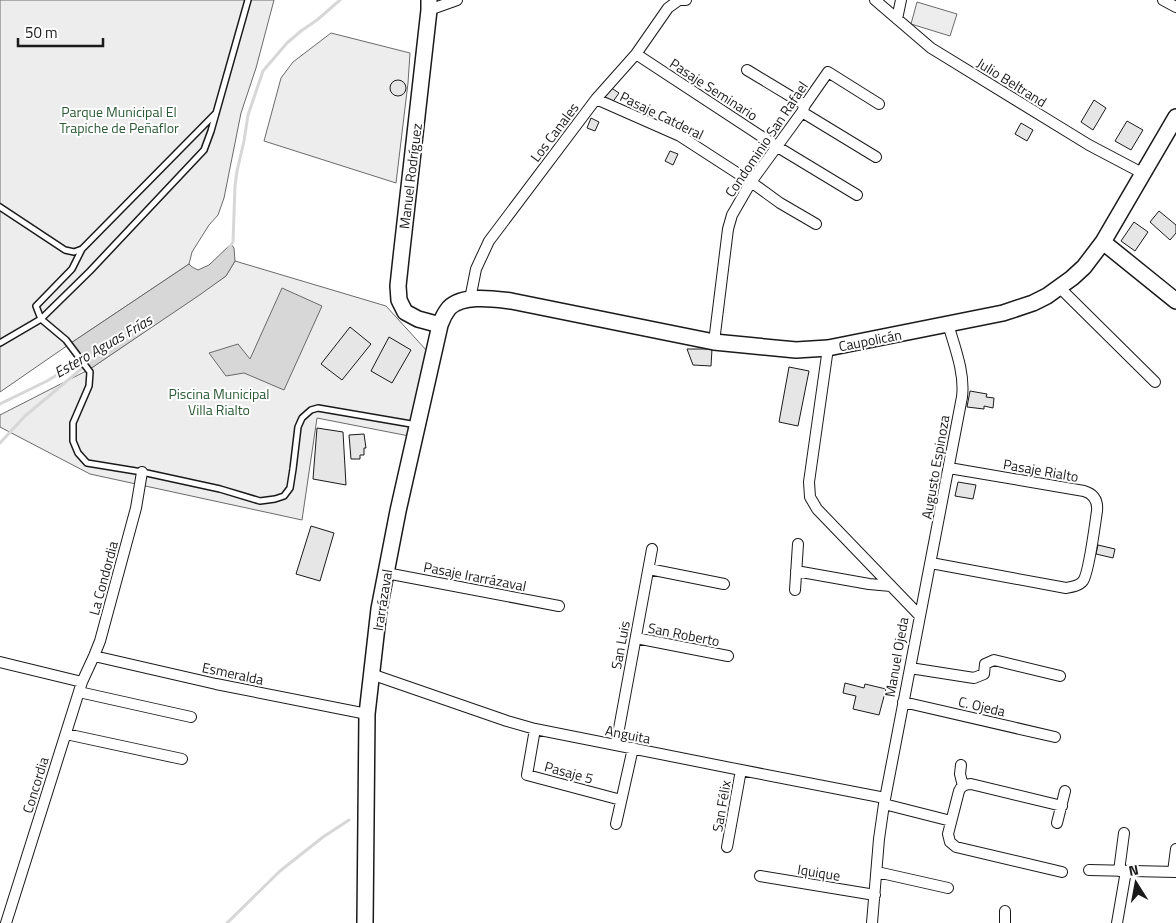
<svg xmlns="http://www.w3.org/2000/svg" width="1176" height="923" viewBox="0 0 1176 923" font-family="'Titillium Web',sans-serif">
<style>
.built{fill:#ededed;stroke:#6a6a6a}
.water{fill:#d7d7d7;stroke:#6a6a6a}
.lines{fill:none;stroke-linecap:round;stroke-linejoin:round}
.stream{stroke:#d7d7d7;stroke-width:3}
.building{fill:#e6e6e6;stroke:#1a1a1a}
.lane-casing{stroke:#1a1a1a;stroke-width:8}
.street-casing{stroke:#1a1a1a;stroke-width:12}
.secondary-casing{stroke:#1a1a1a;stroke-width:18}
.lane{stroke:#fff;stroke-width:5}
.street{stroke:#fff;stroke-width:10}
.secondary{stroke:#fff;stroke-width:15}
.labels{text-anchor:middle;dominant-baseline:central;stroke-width:4;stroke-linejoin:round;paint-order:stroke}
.street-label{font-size:14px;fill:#1a1a1a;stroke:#fff}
.park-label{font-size:14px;fill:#2b5a34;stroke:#fff}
.water-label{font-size:15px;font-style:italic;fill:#1a1a1a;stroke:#fff}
</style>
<rect width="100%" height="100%" fill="#fff"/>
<!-- built -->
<path class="built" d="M0,0H274L256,68L241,113L224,198L218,215L209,225L192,252L189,264L71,343L0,392Z
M917,2L957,14L950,36L911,24Z
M331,33L410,53L408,83L396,183L264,141L281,78L293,62Z
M235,261L386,306L427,351L409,436L317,418L302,520L90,474L0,427V415L90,369L226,276Z"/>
<!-- water -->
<path class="water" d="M231,244L234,248L235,261L226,276L201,294L90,369L71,343L189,264L192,267L198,270L209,265Z
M282,288L322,306L284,390L244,373L226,376L209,353L238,344L250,359Z"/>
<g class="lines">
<!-- stream -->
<path class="stream" d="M229,248L233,242L235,186L237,171L244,141L248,115L263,71L287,43L301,31L317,20L340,0
M0,404L47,381L81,360
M0,443L25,416L86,365
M227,923L280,871L323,837L349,820"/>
</g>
<!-- building -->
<path class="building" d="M390 88a8 8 0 1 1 16 0a8 8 0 1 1-16 0Z
M610,87L619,93L612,103L604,97Z
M1094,100L1106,108L1093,130L1081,122Z
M591,118L599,122L595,131L587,128Z
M1127,121L1143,130L1131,150L1115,141Z
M1021,123L1033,130L1027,141L1015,134Z
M670,151L678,154L673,165L665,161Z
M1159,211L1176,225V233L1170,240L1150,222Z
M1134,222L1148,232L1135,251L1121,241Z
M350,327L371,344L342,380L321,364Z
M389,337L411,350L392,383L371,371Z
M687,349H712L711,366L693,365Z
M789,367L809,371L798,426L779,422Z
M970,391L987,394L986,397L994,398L993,408L984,406V409L967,407Z
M317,428L343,432L346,485L313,479Z
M364,434L366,448H364V455H360V459H351L349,435Z
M958,482L976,485L973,499L955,496Z
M311,526L334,533L320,581L296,574Z
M1098,545L1115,549L1113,558L1096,554Z
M845,683L864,688L865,684L886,689L879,715L853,709L856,696L843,693Z"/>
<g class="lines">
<!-- lane casing -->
<g class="lane-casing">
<path id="lane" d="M0,207L65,250L74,252L82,249L216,113
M82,249L72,269L36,306L41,319L66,340L90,372L89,386L73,423V441L78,453L87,463L142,472L220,489L260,501L275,499L284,496L290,488L293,469L298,427L302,418L311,410L318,408L417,425
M0,343L41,319L90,271L204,150L211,131L248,0"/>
</g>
<!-- street casing -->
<g class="street-casing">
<path id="street" d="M875,0L931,48L1089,145L1144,174
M1163,0L1176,7
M429,10L457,0
M897,19L901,0
M636,54L776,146L857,195
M747,70L805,105
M596,99L680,136L751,182L780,203L816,224
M802,112L876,157
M1060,288L1155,382
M470,299L476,269L489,241L596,99L636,54L668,8L679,0H686
M714,342L728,229L732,215L751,182L802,112L805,105L828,72L879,104
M828,348L809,482L810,497L817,509L920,616
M931,563L1066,588C1072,587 1079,586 1083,581C1089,573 1095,524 1097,511C1098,501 1094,494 1084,491L949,468
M649,569L724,584
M796,571L869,584L891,586
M386,573L559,606
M795,590L798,544
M636,638L728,656
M94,656L216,684L367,714
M0,662L82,682
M910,668L974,678L984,674L985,664L994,660L1060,676
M371,674L507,721L535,729L741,770L885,798
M79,692L191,717
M903,702L1055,737
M535,729L527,775L621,800
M66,734L182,759
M616,745L652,549
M961,765L960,774L963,786
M884,804L951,821
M1062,806L971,784C965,784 961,786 959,791L948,834L950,842L956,847L1062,872
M1057,823L1065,791
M616,824L633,748
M727,847L741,770
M1089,870L1176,872
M1119,871L1124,833
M877,872L948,888
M1173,872L1176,849
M760,876L875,895
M6,923L82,682L94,656L100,641L136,508L142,472
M872,923L879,839L884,804L962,397C965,373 955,348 948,324
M1005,923V911
M1117,923L1126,871"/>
</g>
<!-- secondary casing -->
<g class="secondary-casing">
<path id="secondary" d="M429,0V10L401,258L398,286L399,300L405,312L418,319L440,325
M1103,242L1176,301
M365,923L367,714L379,609L398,511L440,325C442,319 445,313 449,308C463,294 494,299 511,301L714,342L796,350L828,348L1003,313L1033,303L1047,296L1072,278L1084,267L1103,242L1176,117"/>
</g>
<!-- lane -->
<use href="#lane" class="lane"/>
<!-- street -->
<use href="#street" class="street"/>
<!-- secondary -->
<use href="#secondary" class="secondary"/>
</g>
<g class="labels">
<!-- street labels -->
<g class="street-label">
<text transform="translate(1012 82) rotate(32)">Julio Beltrand</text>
<text transform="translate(714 89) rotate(33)">Pasaje Seminario</text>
<text transform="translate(662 115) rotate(26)">Pasaje Catderal</text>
<text transform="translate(554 132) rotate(-53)">Los Canales</text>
<text transform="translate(766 139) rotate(-56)">Condominio San Rafael</text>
<text transform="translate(410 176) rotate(-83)">Manuel Rodríguez</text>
<text transform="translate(870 340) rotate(-11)">Caupolicán</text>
<text transform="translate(935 467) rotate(-80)">Augusto Espinoza</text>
<text transform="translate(1041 470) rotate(10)">Pasaje Rialto</text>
<text transform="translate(475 576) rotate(11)">Pasaje Irarrázaval</text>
<text transform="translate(103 578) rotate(-75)">La Condordia</text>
<text transform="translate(382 600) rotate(-81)">Irarrázaval</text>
<text transform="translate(684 634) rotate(11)">San Roberto</text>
<text transform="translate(620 645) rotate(-79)">San Luis</text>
<text transform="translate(896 657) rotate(-80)">Manuel Ojeda</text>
<text transform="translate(233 673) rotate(12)">Esmeralda</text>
<text transform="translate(982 706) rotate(13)">C. Ojeda</text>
<text transform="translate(628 734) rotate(11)">Anguita</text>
<text transform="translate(569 772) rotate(15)">Pasaje 5</text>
<text transform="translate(35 785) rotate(-73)">Concordia</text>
<text transform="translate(721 806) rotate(-80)">San Félix</text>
<text transform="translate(819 872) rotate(9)">Iquique</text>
</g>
<!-- park labels -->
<g class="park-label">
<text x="119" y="111">Parque Municipal El<tspan x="119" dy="16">Trapiche de Peñaflor</tspan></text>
<text x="219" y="393">Piscina Municipal<tspan x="219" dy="16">Villa Rialto</tspan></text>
</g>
<!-- water labels -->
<g class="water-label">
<text transform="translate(103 346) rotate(-30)">Estero Aguas Frías</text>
</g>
</g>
<!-- north arrow -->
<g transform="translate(1136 883) rotate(349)" stroke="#ffffff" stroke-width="4" paint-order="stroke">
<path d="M0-4L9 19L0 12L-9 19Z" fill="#1a1a1a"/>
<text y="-8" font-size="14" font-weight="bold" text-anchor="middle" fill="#1a1a1a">N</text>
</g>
<!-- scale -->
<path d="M18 38v8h85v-8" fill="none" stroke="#1a1a1a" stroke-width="2.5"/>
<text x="25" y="38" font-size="15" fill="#1a1a1a" stroke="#ffffff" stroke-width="4" paint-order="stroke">50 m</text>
</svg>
